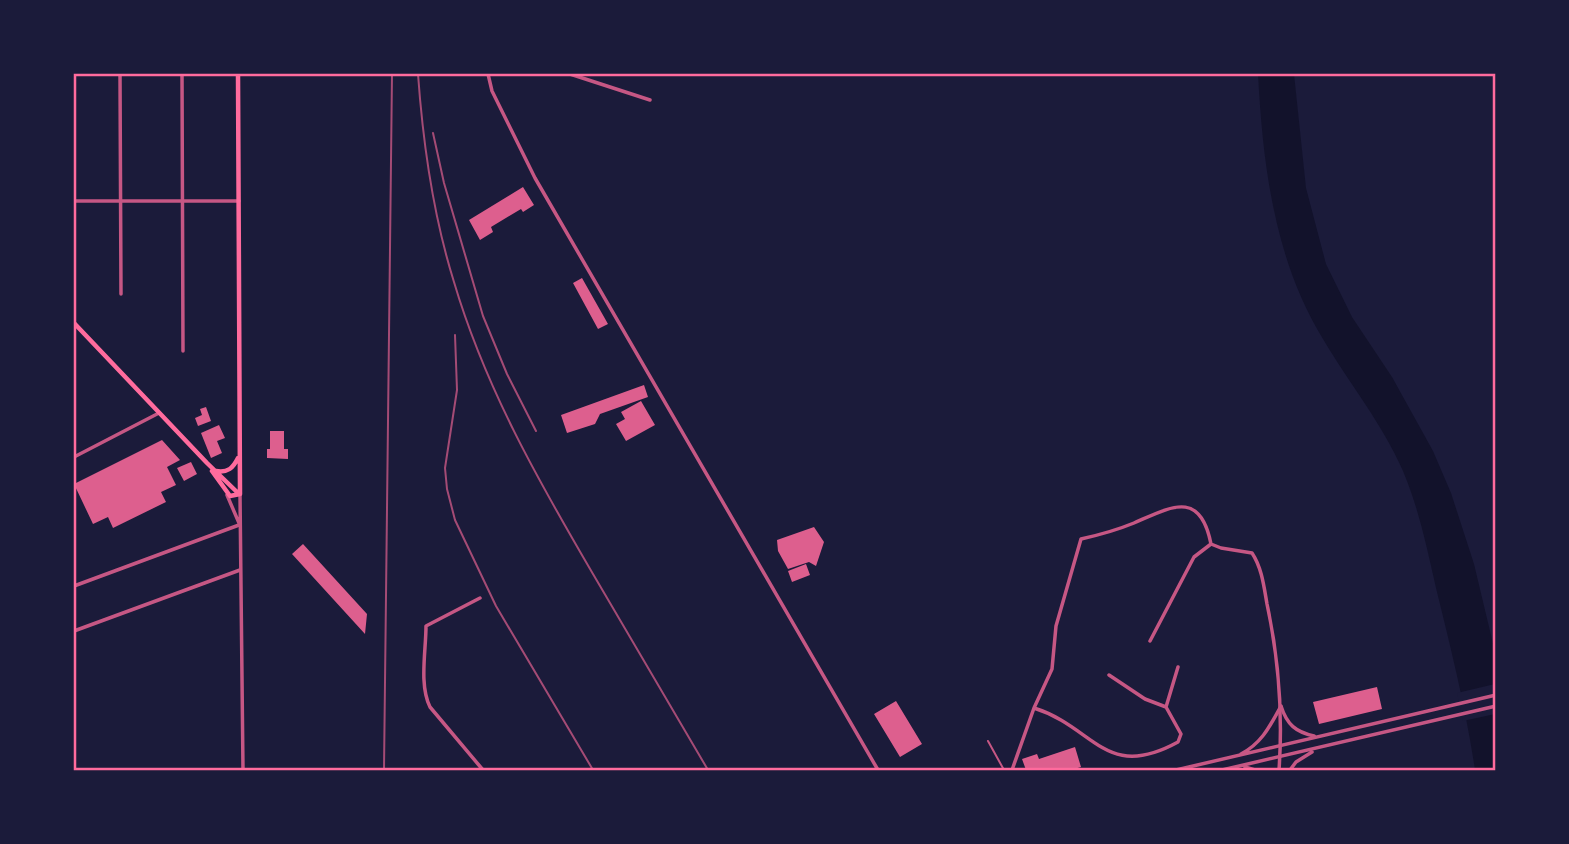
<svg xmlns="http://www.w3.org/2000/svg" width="1569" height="844" viewBox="0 0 1569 844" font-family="Overpass,sans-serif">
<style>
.water{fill:#12122b}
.pier{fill:#1b1b3a}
.building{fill:#dd5f8e}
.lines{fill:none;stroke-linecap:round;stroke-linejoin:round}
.service{stroke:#c65784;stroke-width:2}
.minor{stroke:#c65784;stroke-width:3.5}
.tertiary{stroke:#c65784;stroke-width:3.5}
.secondary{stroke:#ff6b9d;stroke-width:4.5}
.rail{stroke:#a44b75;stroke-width:2}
.neatline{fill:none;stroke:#ff6b9d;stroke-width:2.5}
</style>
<rect width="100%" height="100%" fill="#1b1b3a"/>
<!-- water -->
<path class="water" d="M1258,74H1294L1306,188L1326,264L1352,317L1392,377L1433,451L1451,493L1474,564L1495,652V770H1475C1466,709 1451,649 1436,588C1427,548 1419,509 1403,471C1382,423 1349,383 1323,339C1274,259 1263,165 1258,74Z"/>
<!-- pier -->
<path class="pier" d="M1495,684V714L1463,721L1457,693Z"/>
<!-- building -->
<path class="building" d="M523,187L534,205L523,212L521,209L491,227L493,232L480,240L469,220Z
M582,278L608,324L598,329L573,283Z
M644,385L648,397L600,414L595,424L567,433L561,415Z
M641,401L655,425L626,441L616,424L625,419L621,412Z
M206,407L211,421L198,426L195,418L202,415L200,409Z
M219,425L225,438L217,441L222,453L211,458L201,433Z
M270,431H284V449H288V459L267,458V449H270Z
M162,440L180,460L167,467L176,485L161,492L166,502L113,528L108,517L93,524L74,484Z
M191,462L197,474L184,481L177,468Z
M814,527L824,542L816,566L809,562L788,569L778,551L777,540Z
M303,544L367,614L365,634L292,554Z
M806,564L810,575L792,582L788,571Z
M1377,687L1382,709L1319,724L1313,702Z
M896,701L922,744L900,757L874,714Z
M1075,747L1081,767L1071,770H1026L1022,759L1037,754L1039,759Z"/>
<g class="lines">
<!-- service -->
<path class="service" d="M988,741L1004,770"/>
<!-- minor -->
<path class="minor" d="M120,74L121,294
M182,74L183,351
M570,74L650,100
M74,201H239
M74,457L159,413
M74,586L239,525
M480,598L426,626C426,651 419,685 430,707L483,770
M74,631L240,570
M1150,641L1194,557L1211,544
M1166,707L1178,667
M1034,708C1095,727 1105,782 1178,742L1181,734L1166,707L1145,699L1109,675
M1012,770L1034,708L1052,669L1056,626L1081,539C1099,535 1117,530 1134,523C1171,507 1200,489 1211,544L1221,548L1252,553C1262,568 1264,587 1267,604C1279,660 1283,713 1279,770"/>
<!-- tertiary -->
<path class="tertiary" d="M488,74L492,91L535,178L878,770
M240,494L243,770
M227,495L239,523
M1281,706C1287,725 1296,732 1314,736
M1241,754C1262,743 1270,726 1281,706
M1245,767L1255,770
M1176,770L1496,695
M1222,770L1496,706
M1290,770L1296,762L1312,752"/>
<!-- secondary -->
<path class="secondary" d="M238,74L240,494
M74,323L207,463L239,494
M212,471L230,496L240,494
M216,471C228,473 233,468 238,458"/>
<!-- rail -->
<path class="rail" d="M418,74C423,144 433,215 454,282C485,387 538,480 593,574C631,639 670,705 708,770
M433,133L444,183L483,316L507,374L536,431
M455,335L457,390L445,468L447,489L455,520L496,606L593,770
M384,770L392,74"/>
</g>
<!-- border -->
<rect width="1569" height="844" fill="none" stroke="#1b1b3a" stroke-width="150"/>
<rect x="75" y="75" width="1419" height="694" class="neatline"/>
</svg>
